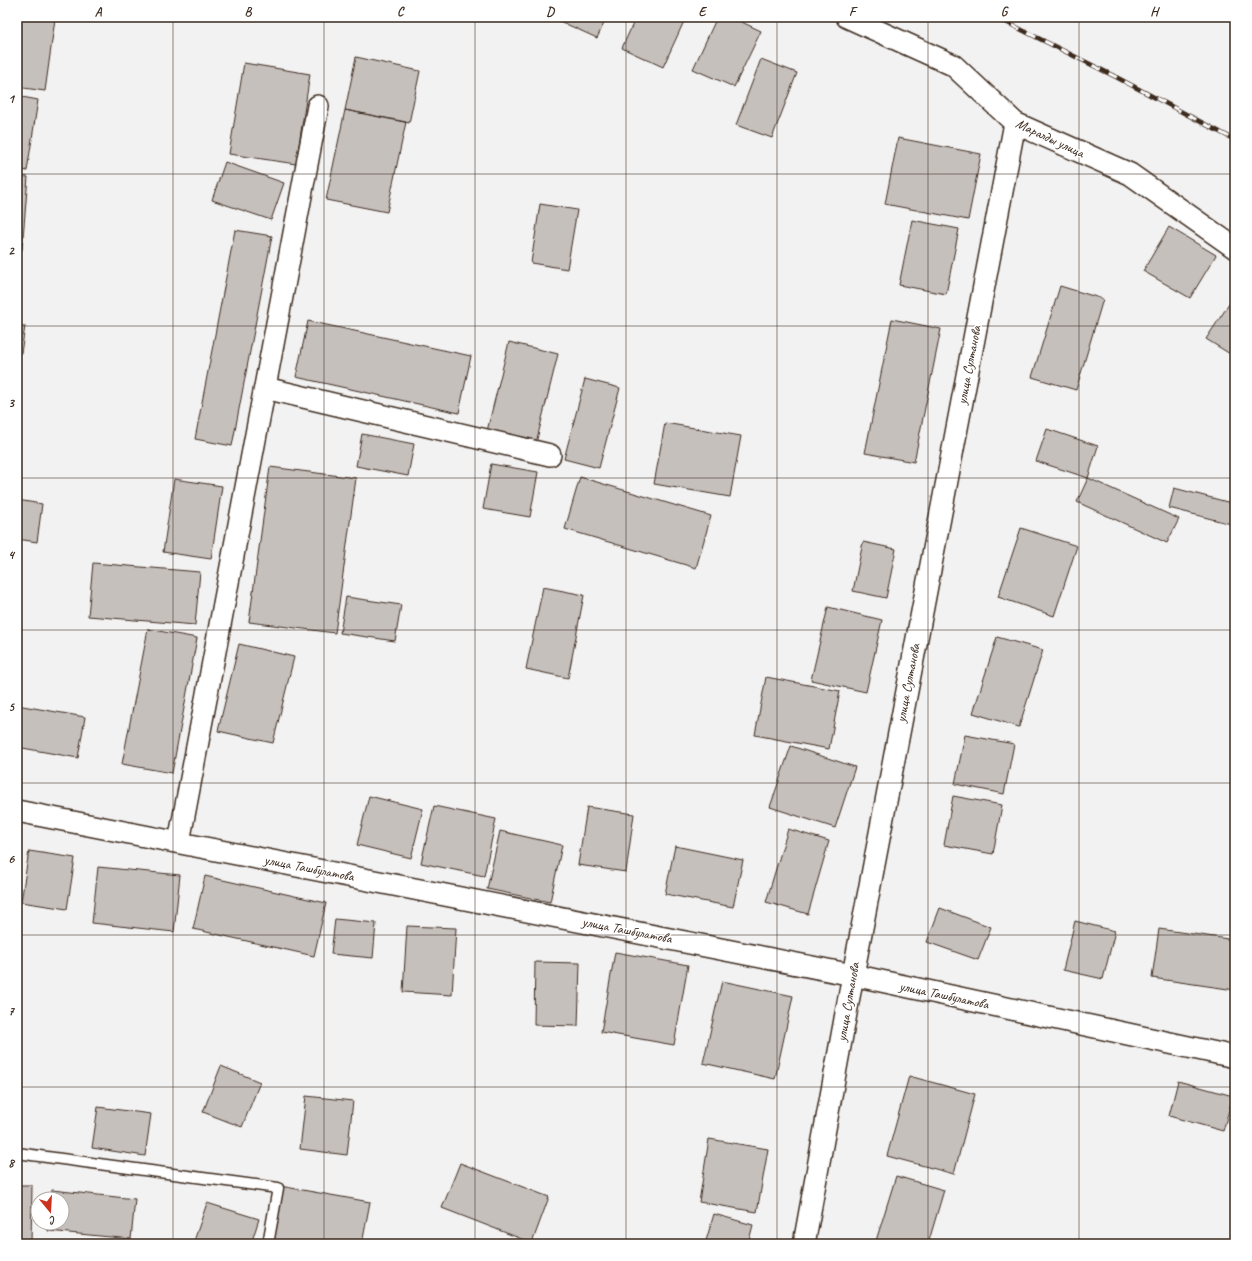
<svg xmlns="http://www.w3.org/2000/svg" width="1252" height="1261" viewBox="0 0 1252 1261" font-family="Caveat,sans-serif">
<style>
.building{fill:#c6c0bd;stroke:#3b2a1e}
.lines{fill:none;stroke-linecap:round;stroke-linejoin:round}
.lane-casing{stroke:#3b2a1e;stroke-width:13}
.street-casing{stroke:#3b2a1e;stroke-width:24}
.lane{stroke:#fff;stroke-width:10}
.street{stroke:#fff;stroke-width:21}
.rail-casing{stroke:#3b2a1e;stroke-width:4.5}
.rail{stroke:#fff;stroke-width:3;stroke-dasharray:9;stroke-linecap:butt}
.grid{fill:none;stroke:#3b2a1e;stroke-width:1;stroke-opacity:0.55}
.labels{text-anchor:middle;dominant-baseline:central;stroke-width:3;stroke-linejoin:round;paint-order:stroke}
.street-label{font-size:14px;fill:#3b2a1e;stroke:#fff}
.neatline{fill:none;stroke:#3b2a1e;stroke-width:1.5}
.grid-label{font-size:13px;text-anchor:middle;font-weight:bold;fill:#3b2a1e}
</style>
<rect width="100%" height="100%" fill="#f3f2f2"/>
<filter id="ink" filterUnits="userSpaceOnUse"><feTurbulence type="fractalNoise" baseFrequency=".025" numOctaves="2"/><feDisplacementMap in="SourceGraphic" scale="8" xChannelSelector="R" yChannelSelector="G"/><feConvolveMatrix kernelMatrix="1 2 1 2 8 2 1 2 1" color-interpolation-filters="sRGB"/></filter>
<g filter="url(#ink)">
<!-- building -->
<path class="building" d="M17,17L55,19L45,91L17,87Z
M556,17H607L597,38L555,19Z
M636,17H686L663,67L622,48Z
M717,17H731L761,31L734,87L693,69Z
M356,57L420,71L409,123L345,110Z
M761,59L797,73L772,138L736,125Z
M244,63L310,74L296,164L229,154Z
M17,96L38,100L27,171L17,169Z
M345,110L406,122L387,212L326,200Z
M898,138L981,154L968,220L885,204Z
M225,162L284,183L271,220L212,200Z
M17,176L28,177L22,250L17,249Z
M540,204L577,210L567,269L531,263Z
M912,220L959,229L946,294L899,285Z
M1169,227L1216,255L1190,298L1143,271Z
M235,230L272,236L232,446L195,439Z
M1060,286L1103,299L1076,390L1032,377Z
M1235,295V357L1206,339Z
M892,319L941,329L914,462L865,453Z
M308,321L471,356L459,413L296,377Z
M17,325L25,326L21,353H17Z
M509,342L558,354L536,443L487,431Z
M585,379L620,388L599,468L564,459Z
M665,423L741,436L730,497L654,484Z
M1047,429L1098,446L1088,478L1036,461Z
M362,434L414,444L408,476L356,466Z
M491,464L538,472L530,517L483,509Z
M270,467L356,478L335,633L249,622Z
M580,477L711,516L696,568L565,529Z
M1088,478L1179,519L1167,543L1077,502Z
M174,479L222,486L211,559L163,552Z
M1174,488L1235,504V525L1169,508Z
M17,500L42,504L37,542L17,539Z
M1021,528L1077,546L1054,616L998,597Z
M863,542L896,549L886,598L853,591Z
M93,563L200,572L195,625L88,616Z
M543,587L584,595L568,678L526,669Z
M346,597L401,605L395,641L340,633Z
M828,607L882,620L866,692L811,680Z
M148,629L197,638L172,773L122,764Z
M997,637L1043,650L1019,727L973,713Z
M239,644L294,657L273,743L218,731Z
M766,677L840,691L829,749L755,735Z
M17,705L85,717L78,758L17,747Z
M965,735L1014,744L1004,794L955,784Z
M791,746L855,767L835,828L770,807Z
M369,796L423,809L411,858L357,845Z
M953,796L1002,805L993,854L944,845Z
M434,806L496,819L484,876L421,863Z
M587,807L634,814L626,872L578,865Z
M788,829L829,841L808,914L766,902Z
M500,831L562,845L550,902L487,889Z
M675,846L743,860L733,907L665,894Z
M29,851L75,858L67,909L21,902Z
M98,867L180,875L174,932L92,923Z
M205,876L326,903L314,956L193,929Z
M940,908L991,927L978,960L927,942Z
M335,919L376,923L373,958L331,954Z
M1075,921L1115,931L1103,979L1063,970Z
M407,926L456,928L452,995L403,992Z
M1159,929L1235,940V990L1152,978Z
M615,952L688,965L674,1045L601,1032Z
M535,962L580,963L578,1026L534,1025Z
M722,981L793,996L775,1079L703,1063Z
M221,1066L260,1082L242,1127L203,1112Z
M909,1076L975,1094L954,1174L887,1156Z
M1178,1081L1233,1096L1223,1131L1169,1116Z
M306,1096L353,1101L347,1155L300,1149Z
M98,1107L151,1114L145,1156L92,1148Z
M709,1139L768,1149L757,1212L699,1202Z
M460,1163L549,1197L532,1243L442,1208Z
M896,1176L944,1190L928,1244H875Z
M17,1185H32L31,1244H17Z
M280,1186L370,1202L362,1244H269Z
M52,1190L135,1199L131,1239L48,1231L49,1223H62V1199H51Z
M207,1203L259,1219L251,1244H193Z
M714,1214L753,1225L748,1244H705Z"/>
<g class="lines">
<!-- lane casing -->
<g class="lane-casing">
<path id="lane" d="M17,1153L278,1188L268,1244"/>
</g>
<!-- street casing -->
<g class="street-casing">
<path id="street" d="M847,17L953,65L1015,123L1130,174L1235,248
M265,388L550,455
M17,811L853,975L1235,1057
M179,842L318,106
M804,1244L853,975L1015,123"/>
</g>
<!-- lane -->
<use href="#lane" class="lane"/>
<!-- street -->
<use href="#street" class="street"/>
<!-- rail casing -->
<g class="rail-casing">
<path id="rail" d="M996,17L1116,77L1235,140"/>
</g>
<!-- rail -->
<use href="#rail" class="rail"/>
</g>
</g>
<!-- grid -->
<path class="grid" d="M173,17V1244M324,17V1244M475,17V1244M626,17V1244M777,17V1244M928,17V1244M1079,17V1244M17,174H1235M17,326H1235M17,478H1235M17,630H1235M17,783H1235M17,935H1235M17,1087H1235"/>
<g class="labels">
<!-- street labels -->
<g class="street-label">
<text transform="translate(1050 138) rotate(25)">Маралды улица</text>
<text transform="translate(969 365) rotate(-79)">улица Султанова</text>
<text transform="translate(908 683) rotate(-79)">улица Султанова</text>
<text transform="translate(309 868) rotate(11)">улица Ташбулатова</text>
<text transform="translate(627 930) rotate(11)">улица Ташбулатова</text>
<text transform="translate(944 995) rotate(12)">улица Ташбулатова</text>
<text transform="translate(848 1002) rotate(-80)">улица Султанова</text>
</g>
</g>
<!-- margin -->
<rect width="1252" height="1261" fill="none" stroke="#fff" stroke-width="44"/>
<!-- north arrow -->
<g transform="translate(50 1211) rotate(162)"><circle r="19" fill="#ffffff" stroke="#b1aaa5"/>
<path d="M0-3L7 15L0 10L-7 15Z" fill="#c8321e"/>
<text y="-6" font-size="11" font-weight="bold" text-anchor="middle" fill="#3b2a1e">С</text>
</g>
<rect x="22" y="22" width="1208" height="1217" class="neatline"/>
<g class="grid-label">
<text x="98" y="16">A</text>
<text x="248" y="16">B</text>
<text x="400" y="16">C</text>
<text x="550" y="16">D</text>
<text x="702" y="16">E</text>
<text x="852" y="16">F</text>
<text x="1004" y="16">G</text>
<text x="1154" y="16">H</text>
<text x="11" y="103">1</text>
<text x="11" y="255">2</text>
<text x="11" y="407">3</text>
<text x="11" y="559">4</text>
<text x="11" y="711">5</text>
<text x="11" y="863">6</text>
<text x="11" y="1015">7</text>
<text x="11" y="1167">8</text>
</g>
</svg>
